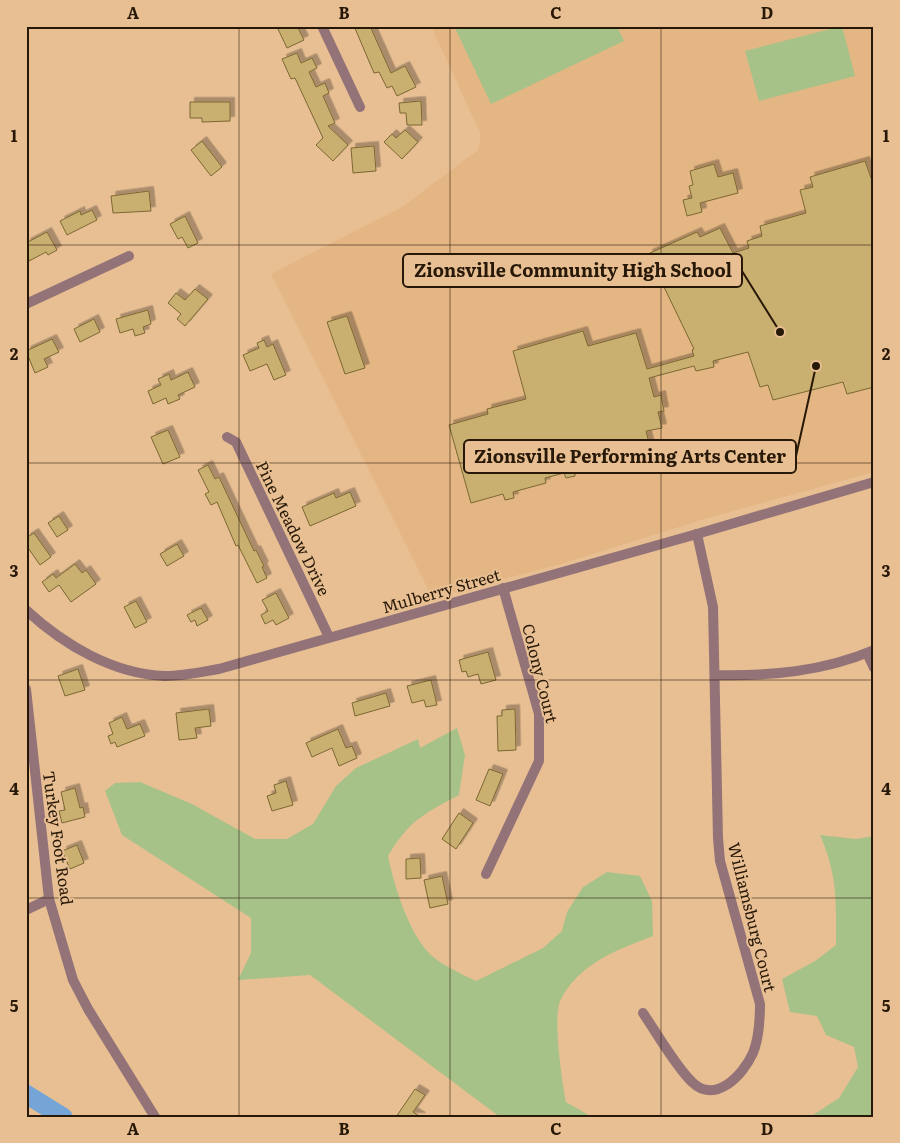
<svg xmlns="http://www.w3.org/2000/svg" width="900" height="1143" viewBox="0 0 900 1143" font-family="Literata,serif">
<style>
.built{fill:#e4b683}
.green{fill:#a7c288}
.lines{fill:none;stroke-linecap:round;stroke-linejoin:round}
.river{stroke:#74a5d6;stroke-width:19}
.building{fill:#cab06f;stroke:#7b6733;filter:url(#shadow)}
.minor{stroke:#937378;stroke-width:10}
.tertiary{stroke:#937378;stroke-width:10}
.grid{fill:none;stroke:#271807;stroke-width:1;stroke-opacity:0.55}
.labels{text-anchor:middle;dominant-baseline:central;stroke-width:4;stroke-linejoin:round;paint-order:stroke}
.street-label{font-size:16px;fill:#271807;stroke:#e8bf93}
.leader{fill:none;stroke:#271807;stroke-width:2}
.callout-dot{fill:#271807;stroke:#e8bf93;stroke-width:2}
.callout{fill:#e8bf93;stroke:#271807;stroke-width:2}
.callout-label{font-size:18px;text-anchor:middle;font-weight:bold;fill:#271807}
.neatline{fill:none;stroke:#271807;stroke-width:2}
.grid-label{font-size:16px;text-anchor:middle;font-weight:bold;fill:#271807}
</style>
<defs>
<filter id="shadow"><feDropShadow dx="4.5" dy="-4.5" stdDeviation="0" flood-color="#0004"/></filter>
</defs>
<rect width="100%" height="100%" fill="#e8bf93"/>
<!-- built -->
<path class="built" d="M431,26H874V472L708,518L561,564L451,593H430L271,274L402,207L478,150L481,135Z"/>
<!-- green -->
<path class="green" d="M454,26H617L624,41L491,104Z
M842,26L855,76L759,101L745,51Z
M457,728L465,755L459,795C423,814 409,821 388,856C394,885 408,931 429,953C438,963 463,975 476,981L543,948L562,931L567,912L583,887L607,872L640,876L652,901L653,936C617,950 580,963 561,999C552,1015 562,1082 566,1102L592,1117H500L310,975L238,980L251,953V918L122,835L105,791L115,783L140,782L192,804L255,839H287L313,824L336,786L356,768L418,739L420,748Z
M820,835L856,839L874,836V1117H810L839,1098L858,1067L854,1047L826,1035L817,1016L790,1012L782,979L815,961L836,945C836,900 838,877 820,835Z"/>
<g class="lines">
<!-- river -->
<path class="river" d="M26,1094L63,1117"/>
</g>
<!-- building -->
<path class="building" d="M285,26H297L304,40L287,48L278,29Z
M354,26H370L391,73L405,66L416,87L397,96L392,86L387,88L379,72L374,73Z
M297,53L301,63L312,58L317,68L309,72L316,87L325,83L329,93L323,96L335,123L328,126L348,145L333,161L316,145L323,138L295,78L291,79L282,59Z
M421,101L422,125H407L406,113H400L399,103Z
M190,102H230V121L202,122V118H190Z
M405,130L418,142L402,159L384,142L392,134L396,138Z
M202,141L222,167L211,176L191,150Z
M374,146L376,171L353,173L351,148Z
M865,161L874,186V387L847,394L843,382L773,400L768,385L760,387L748,352L713,361L714,367L696,371L694,366L649,378L654,397L661,395L664,411L658,412L662,428L646,431L651,451L575,472V476L566,478L564,473L545,478L546,483L513,492L514,498L505,500L503,494L471,503L449,425L488,414L487,409L526,399L513,351L583,331L588,346L636,333L647,369L694,356L692,350L694,349L648,254L697,232L700,237L720,228L733,253L749,248L747,241L762,236L760,226L806,213L800,190L813,187L810,177Z
M714,164L718,177L733,173L738,193L700,203L702,212L687,216L683,200L692,198L689,186L693,185L690,171Z
M149,191L151,211L113,213L111,196Z
M92,210L97,220L67,235L60,221L80,211L81,215Z
M185,216L198,243L188,248L182,237L178,239L170,224Z
M47,232L57,250L48,255L46,252L29,261L26,243Z
M195,289L208,299L185,326L177,319L181,314L168,303L176,293L185,300Z
M148,310L151,324L143,327L145,333L135,336L133,329L120,333L116,319Z
M347,316L365,368L345,374L327,322Z
M94,319L100,332L80,342L74,329Z
M52,339L59,352L44,359L48,367L35,373L26,351Z
M264,340L267,347L273,344L286,375L274,380L267,364L250,371L243,355L259,348L257,343Z
M188,372L195,387L178,395L180,399L168,404L166,398L153,404L148,391L161,385L158,379L169,374L171,380Z
M168,430L180,457L163,464L151,437Z
M208,465L215,479L219,477L254,551L256,550L264,566L262,567L267,578L257,583L238,545L236,546L217,502L211,505L205,494L209,492L198,470Z
M350,492L356,506L310,526L302,507L334,493L336,498Z
M59,516L68,530L57,537L48,523Z
M34,533L51,557L40,565L26,545V538Z
M177,544L184,556L167,566L160,554Z
M75,564L82,573L86,570L96,584L71,602L59,585L49,592L42,582L53,574L56,578Z
M276,593L289,618L276,625L273,620L265,624L261,615L268,611L262,600Z
M136,601L147,622L135,628L124,607Z
M201,608L208,620L197,626L195,620L191,622L187,615Z
M488,652L496,680L481,684L478,674L468,677L466,671L462,672L459,660Z
M78,669L85,690L65,696L58,676Z
M431,680L437,705L426,707L424,700L412,703L407,686Z
M386,693L390,706L355,716L352,703Z
M209,709L211,726L195,728L197,738L179,740L176,713Z
M515,709L516,750L498,751L497,716H502V710Z
M122,717L127,729L140,724L145,736L117,747L115,742L111,744L108,736L113,734L109,723Z
M338,729L346,748L352,746L357,758L339,766L332,748L312,757L306,743Z
M489,769L503,774L490,806L476,800Z
M286,781L293,805L272,811L267,796L276,793L274,785Z
M75,788L80,808L83,807L85,817L62,823L59,811L65,810L61,792Z
M459,813L473,823L456,849L442,839Z
M77,845L84,863L70,869L62,851Z
M420,858L421,878L406,879V859Z
M442,876L448,904L430,908L424,880Z
M415,1089L425,1095L413,1112L421,1117H396Z"/>
<g class="lines">
<!-- minor -->
<path class="minor" d="M322,26L360,107
M26,304L129,256
M227,437L236,442L329,637
M867,653L874,668
M715,675C770,676 822,672 874,650
M486,874L539,761V714L503,588
M49,899L73,980L88,1009L155,1117
M643,1013C656,1032 676,1067 692,1082C715,1105 743,1075 753,1053C759,1038 760,1020 760,1004L720,861L718,838L713,607L697,534"/>
<!-- tertiary -->
<path class="tertiary" d="M26,610C64,645 113,674 165,676C183,676 201,672 219,669L697,534L874,482
M26,689L49,899L26,910"/>
</g>
<!-- grid -->
<path class="grid" d="M239,26V1117M450,26V1117M661,26V1117M26,245H874M26,463H874M26,680H874M26,898H874"/>
<g class="labels">
<!-- street labels -->
<g class="street-label">
<text transform="translate(294 528) rotate(64)">Pine Meadow Drive</text>
<text transform="translate(441 590) rotate(-16)">Mulberry Street</text>
<text transform="translate(541 673) rotate(76)">Colony Court</text>
<text transform="translate(59 838) rotate(82)">Turkey Foot Road</text>
<text transform="translate(753 917) rotate(76)">Williamsburg Court</text>
</g>
</g>
<!-- callouts -->
<path class="leader" d="M780 332L742 271M816 366L796 456"/>
<g class="callout-dot">
<circle cx="780" cy="332" r="5"/>
<circle cx="816" cy="366" r="5"/>
</g>
<g class="callout">
<rect x="403" y="254" width="339" height="33" rx="5"/>
<rect x="464" y="440" width="332" height="33" rx="5"/>
</g>
<g class="callout-label">
<text x="573" y="277">Zionsville Community High School</text>
<text x="630" y="463">Zionsville Performing Arts Center</text>
</g>
<!-- border -->
<rect width="900" height="1143" fill="none" stroke="#e8bf93" stroke-width="55"/>
<rect x="28" y="28" width="844" height="1088" class="neatline"/>
<g class="grid-label">
<text x="133" y="19">A</text>
<text x="344" y="19">B</text>
<text x="556" y="19">C</text>
<text x="767" y="19">D</text>
<text x="14" y="142">1</text>
<text x="886" y="142">1</text>
<text x="14" y="360">2</text>
<text x="886" y="360">2</text>
<text x="14" y="577">3</text>
<text x="886" y="577">3</text>
<text x="14" y="795">4</text>
<text x="886" y="795">4</text>
<text x="14" y="1012">5</text>
<text x="886" y="1012">5</text>
<text x="133" y="1135">A</text>
<text x="344" y="1135">B</text>
<text x="556" y="1135">C</text>
<text x="767" y="1135">D</text>
</g>
</svg>
